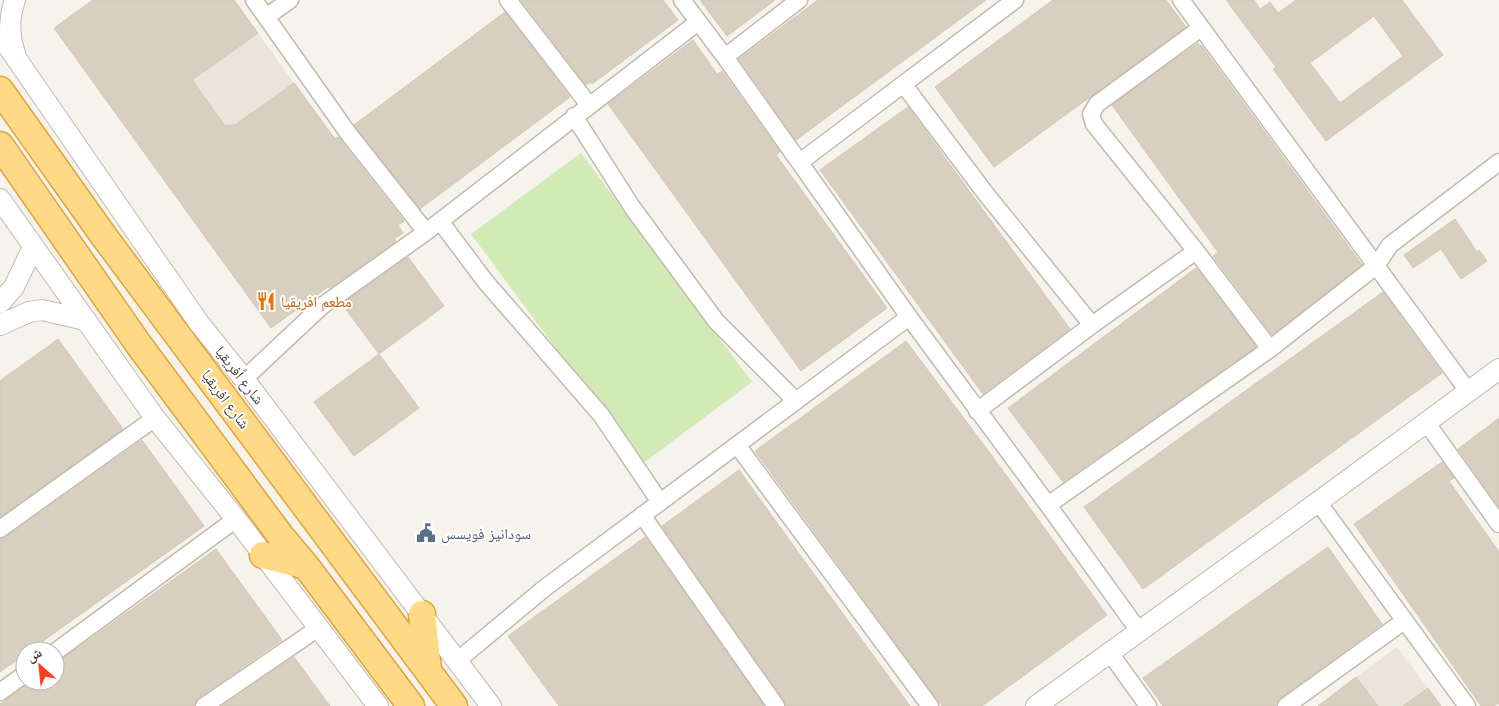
<svg xmlns="http://www.w3.org/2000/svg" width="1499" height="706" viewBox="0 0 1499 706" font-family="Helvetica,'Noto Naskh Arabic',sans-serif">
<style>
.residential{fill:#eae5da}
.green{fill:#d2eab5}
.building{fill:#d8cfc1;stroke:#d3c7b4;fill-rule:evenodd}
.lines{fill:none;stroke-linecap:round;stroke-linejoin:round}
.minor-casing{stroke:#c2bbae;stroke-width:19}
.tertiary-casing{stroke:#c2bbae;stroke-width:22}
.trunk-casing{stroke:#e0a43c;stroke-width:29}
.minor{stroke:#fff;stroke-width:16}
.tertiary{stroke:#fff;stroke-width:20}
.trunk{stroke:#ffd985;stroke-width:26}
.labels{text-anchor:middle;dominant-baseline:central;stroke-width:4;stroke-linejoin:round;paint-order:stroke}
.food-label{font-size:15px;fill:#c56008;stroke:#fff;text-anchor:start}
.street-label{font-size:15px;fill:#4b4439;stroke:#fff}
.service-label{font-size:15px;fill:#4e5e75;stroke:#fff;text-anchor:start}
</style>
<rect width="100%" height="100%" fill="#f6f3ec"/>
<!-- residential -->
<path class="residential" d="M258,33L294,83L228,130L192,80Z
M1397,647L1428,688L1403,706H1378L1356,677Z"/>
<!-- green -->
<path class="green" d="M581,153L752,382L642,464L471,234Z"/>
<!-- building -->
<path class="building" d="M93,0H234L258,33L192,80L225,126L235,125L294,83L335,139L338,137L404,221L398,225L403,233L394,239L396,241L330,288L328,287L271,328L54,28Z
M521,0H663L678,20L592,84L590,82L586,85Z
M700,0H775L727,36Z
M818,0H986L796,140L739,59Z
M1053,0H1166L1186,27L994,167L935,87Z
M1226,0H1254L1260,9L1270,2L1278,13L1296,0H1402L1443,55L1326,141L1273,69L1276,67ZM1374,16L1403,56L1340,103L1310,63Z
M505,12L570,97L420,209L354,125Z
M693,40L717,74L722,71L780,152L776,155L887,308L801,371L608,104Z
M1198,43L1200,46L1201,45L1362,265L1272,335L1213,256L1218,252L1112,105Z
M908,107L1070,329L983,394L820,170Z
M1455,219L1477,252L1479,250L1487,261L1461,279L1441,249L1413,268L1404,255Z
M408,257L444,306L379,354L342,304Z
M1196,268L1256,347L1063,482L1008,408Z
M1383,292L1442,373L1143,589L1084,507Z
M58,339L123,429L0,517V381Z
M906,341L998,464L1107,615L982,706H942L755,451Z
M379,354L419,408L354,456L314,402Z
M1499,418V507L1458,449Z
M142,440L204,526L29,651H25V654L0,672V539L6,537Z
M1442,462L1454,478L1449,481L1499,552V703L1494,706H1481L1354,524Z
M739,470L803,559L910,706H786L784,700L662,526Z
M645,537L764,706H559L508,636Z
M1328,547L1382,624L1280,698L1275,706H1163L1143,678Z
M216,549L282,640L198,698L194,706H0V704L32,681H55V664Z
M294,657L330,706H222Z
M1356,677L1378,706H1318Z
M1428,688L1441,706H1403Z"/>
<g class="lines">
<!-- minor casing -->
<g class="minor-casing">
<path id="minor" d="M254,0L348,133L426,232
M508,0L589,105
M682,0L725,57L909,317L1048,505L1139,631
M1181,0L1468,391
M266,17L290,0
M1201,28L1097,104L1091,114L1094,124L1196,251L1270,349
M725,57L799,0
M904,85L986,194L1092,325
M574,116L632,207L716,321L796,401
M800,162L1015,0
M440,221L485,281L601,415L660,502
M244,379L322,306L426,232L698,22
M977,411L1092,325L1196,251
M1426,422L1499,524
M737,445L930,706
M1318,502L1467,706
M1048,505L1270,349L1376,266L1390,245L1499,162
M642,515L776,706
M0,529L155,418
M55,652L236,519
M1110,653L1148,706
M457,661L546,587L909,317
M0,692L25,674
M204,706L317,629
M1286,706L1404,621"/>
</g>
<!-- tertiary casing -->
<g class="tertiary-casing">
<path id="tertiary" d="M0,35L199,323L244,379L491,706
M15,53C9,36 9,17 15,0
M0,199L155,418L236,519L378,706
M0,303L14,287L33,247
M0,325L29,312L42,310L85,320
M1036,706L1318,502L1499,369"/>
</g>
<!-- trunk casing -->
<g class="trunk-casing">
<path id="trunk" d="M0,90L103,235L454,706
M0,145L139,345L280,535L306,566L411,706
M263,555L306,566
M422,614L428,670"/>
</g>
<!-- minor -->
<use href="#minor" class="minor"/>
<!-- tertiary -->
<use href="#tertiary" class="tertiary"/>
<!-- trunk -->
<use href="#trunk" class="trunk"/>
</g>
<!-- icons -->
<defs>
<g id="restaurant-bare" transform="scale(1.5)"><path d="M-5-6h1v4h1v-4h1v4h1v-4h1v5L-1.5 .5V6h-2V.5L-5-1ZM5-6V6H3V1.5H1.5Q1.5-4 5-6Z" fill="#e8710a" stroke="#fff" stroke-width="2.5" paint-order="stroke"/></g>
<g id="civic-bare" transform="scale(1.5)"><path d="M-.6-6.5H3V-4.5H.6V-3L4-1V1h2V6H-6V1h2V-1L-.6-3ZM-1.2 2.5V6h2.4V2.5Z" fill="#5c6f8a" stroke="#fff" stroke-width="2.5" paint-order="stroke"/></g>
</defs>
<g fill-rule="evenodd">
<use href="#restaurant-bare" x="266" y="301"/>
<use href="#civic-bare" x="426" y="533"/>
</g>
<g class="labels">
<!-- food labels -->
<g class="food-label">
<text x="281" y="301">مطعم افريقيا</text>
</g>
<!-- street labels -->
<g class="street-label">
<text transform="translate(240 375) rotate(52)">شارع أفريقيا</text>
<text transform="translate(226 399) rotate(53)">شارع افريقيا</text>
</g>
<!-- service labels -->
<g class="service-label">
<text x="441" y="533">سودانيز فويسس</text>
</g>
</g>
<!-- north arrow -->
<g transform="translate(40 666) rotate(333)"><circle r="24" fill="#ffffff" stroke="#b7b4b0"/>
<path d="M0-4L9 19L0 12L-9 19Z" fill="#fc3f1d"/>
<text y="-8" font-size="14" font-weight="bold" text-anchor="middle" fill="#4b4439">ش</text>
</g>
</svg>
